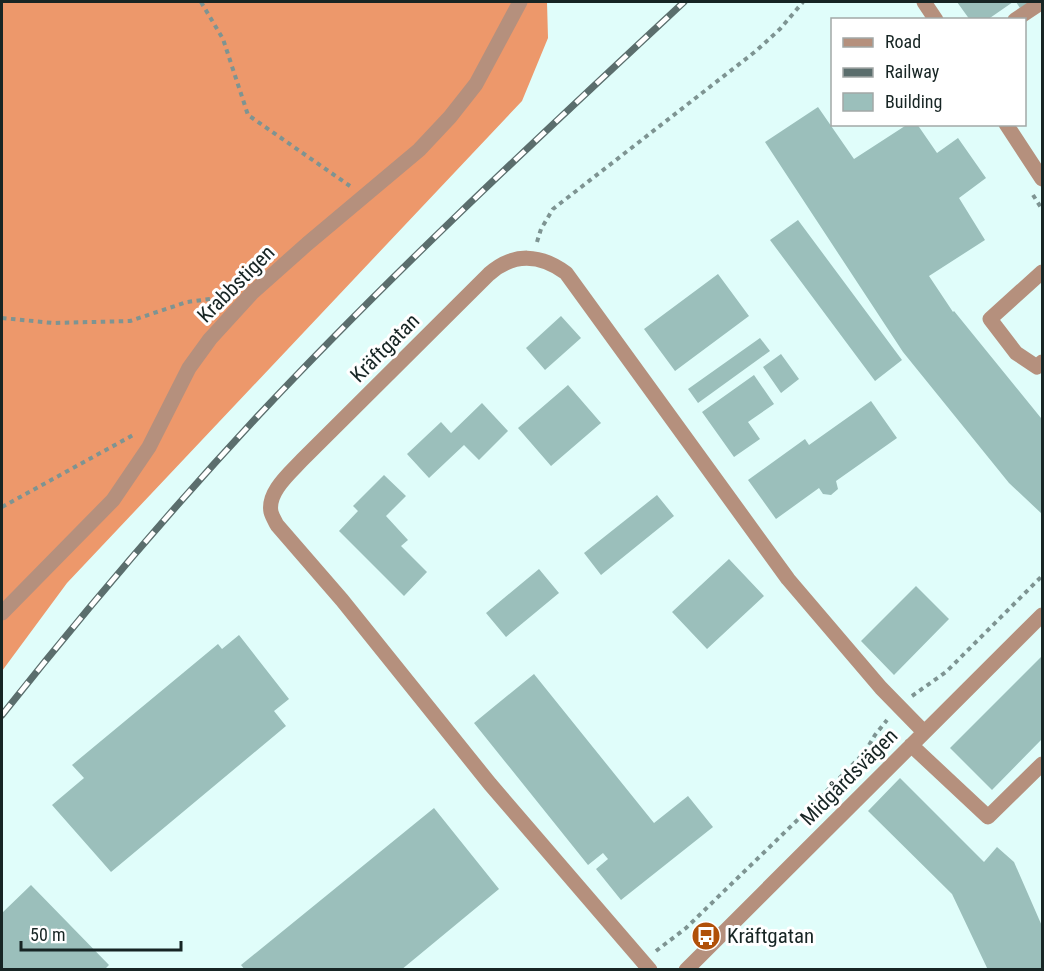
<svg xmlns="http://www.w3.org/2000/svg" width="1044" height="971" viewBox="0 0 1044 971" font-family="'Roboto Condensed',sans-serif">
<style>
.forest{fill:#ed986b}
.building{fill:#9bbfbb}
.lines{fill:none;stroke-linecap:round;stroke-linejoin:round}
.path{stroke:#7e9492;stroke-width:4;stroke-dasharray:4.5 4.5;stroke-linecap:butt}
.minor{stroke:#b5907d;stroke-width:15}
.rail-casing{stroke:#5b6e6d;stroke-width:7}
.rail{stroke:#fff;stroke-width:4.5;stroke-dasharray:14;stroke-linecap:butt}
.labels{text-anchor:middle;dominant-baseline:central;stroke-width:6;stroke-linejoin:round;paint-order:stroke}
.street-label{font-size:21px;fill:#172524;stroke:#fff}
.poi-label{font-size:21px;fill:#172524;stroke:#fff;text-anchor:start}
</style>
<rect width="100%" height="100%" fill="#e0fdfa"/>
<!-- forest -->
<path class="forest" d="M2,2H547L548,38L522,101L67,583L2,671Z"/>
<!-- building -->
<path class="building" d="M957,2H1013L987,20H970Z
M1016,2H1030L1020,8Z
M818,107L854,159L908,124H917L937,153L958,138L986,178L959,198L985,240L929,276L953,312L954,311L1041,418L1042,416V514L1009,483L903,352L765,142Z
M798,220L902,360L875,381L770,240Z
M718,274L749,316L675,371L644,329Z
M561,316L581,338L545,370L526,348Z
M760,338L770,351L698,403L688,389Z
M781,354L799,379L781,393L763,367Z
M754,375L774,404L748,422L760,439L734,457L702,412Z
M568,385L601,423L551,466L518,428Z
M871,401L897,438L836,481L838,489L831,495L823,494L819,488L776,519L748,480L805,439L809,445Z
M482,403L508,431L479,460L464,445L429,478L407,454L441,422L451,433Z
M384,475L406,496L386,516L408,540L401,546L427,572L404,596L339,531L358,511L353,506Z
M657,495L674,516L601,575L584,553Z
M729,559L764,596L707,649L672,612Z
M539,569L559,593L506,637L486,613Z
M916,586L949,619L894,675L861,641Z
M239,635L289,699L274,711L286,726L111,872L52,805L84,778L72,765L218,644L222,649Z
M1042,656V739L992,790L950,748Z
M534,674L654,823L688,796L713,827L621,900L596,869L608,859L603,853L588,865L474,723Z
M900,778L984,862L997,847L1014,862L1042,926V970H988L952,894L868,811Z
M434,808L499,889L401,970H245L241,965Z
M31,885L109,965L104,970H2V913Z"/>
<g class="lines">
<!-- path -->
<path class="path" d="M201,2L223,39L248,115L350,186
M1033,195L1042,209
M537,242L541,229L553,209L756,51L780,29L803,2
M2,318L53,323L130,321L187,302L225,297
M2,507L135,434
M912,696L946,672L1042,576
M656,951L686,928L816,802L865,752L875,735L887,720"/>
<!-- minor -->
<path class="minor" d="M924,2L936,20
M1015,20L1042,2
M1006,124L1042,179
M1042,272L990,319L1016,353L1037,367L1042,362
M2,613L113,500L149,447L189,368L210,339L252,293L307,244L419,150L450,117L476,84L520,2
M911,745L988,817L1042,764
M650,970L490,784L342,600L277,525C275,521 272,516 271,512C267,492 290,473 302,460L489,274C514,252 540,254 566,273L788,579L881,688L924,732
M686,970L1042,615"/>
<!-- rail casing -->
<g class="rail-casing">
<path id="rail" d="M2,715C83,613 168,513 257,417C393,272 539,137 684,2"/>
</g>
<!-- rail -->
<use href="#rail" class="rail"/>
</g>
<!-- icons -->
<defs>
<g id="bus-disc" transform="scale(1.5)"><circle r="9.5" fill="#b05008" stroke="#fff"/><path d="M-5-6H5V4H4V6H2V4H-2V6H-4V4H-5ZM-3.5-4V0h7V-4ZM-3.5 1.2v1.5H-2V1.2ZM2 1.2v1.5H3.5V1.2Z" fill="#fff"/></g>
</defs>
<g fill-rule="evenodd">
<use href="#bus-disc" x="706" y="936"/>
</g>
<g class="labels">
<!-- street labels -->
<g class="street-label">
<text transform="translate(236 284) rotate(-45)">Krabbstigen</text>
<text transform="translate(385 348) rotate(-45)">Kräftgatan</text>
<text transform="translate(849 777) rotate(-45)">Midgårdsvägen</text>
</g>
<!-- poi labels -->
<g class="poi-label">
<text x="727" y="936">Kräftgatan</text>
</g>
</g>
<!-- border -->
<rect width="1044" height="971" fill="none" stroke="#172524" stroke-width="6"/>
<!-- legend -->
<rect x="831" y="18" width="195" height="108" fill="#ffffff" stroke="#a2a8a7" stroke-width="1.5"/>
<rect x="843" y="38" width="30" height="9" fill="#b5907d" stroke="#a2a8a7" stroke-width="1.5"/>
<text x="885" y="48" font-size="18" fill="#172524">Road</text>
<rect x="843" y="68" width="30" height="9" fill="#5b6e6d" stroke="#a2a8a7" stroke-width="1.5"/>
<text x="885" y="78" font-size="18" fill="#172524">Railway</text>
<rect x="843" y="93" width="30" height="18" fill="#9bbfbb" stroke="#a2a8a7" stroke-width="1.5"/>
<text x="885" y="108" font-size="18" fill="#172524">Building</text>
<!-- scale -->
<path d="M21 941v9h160v-9" fill="none" stroke="#172524" stroke-width="3"/>
<text x="30" y="941" font-size="18" fill="#172524" stroke="#ffffff" stroke-width="4.5" paint-order="stroke">50 m</text>
</svg>
